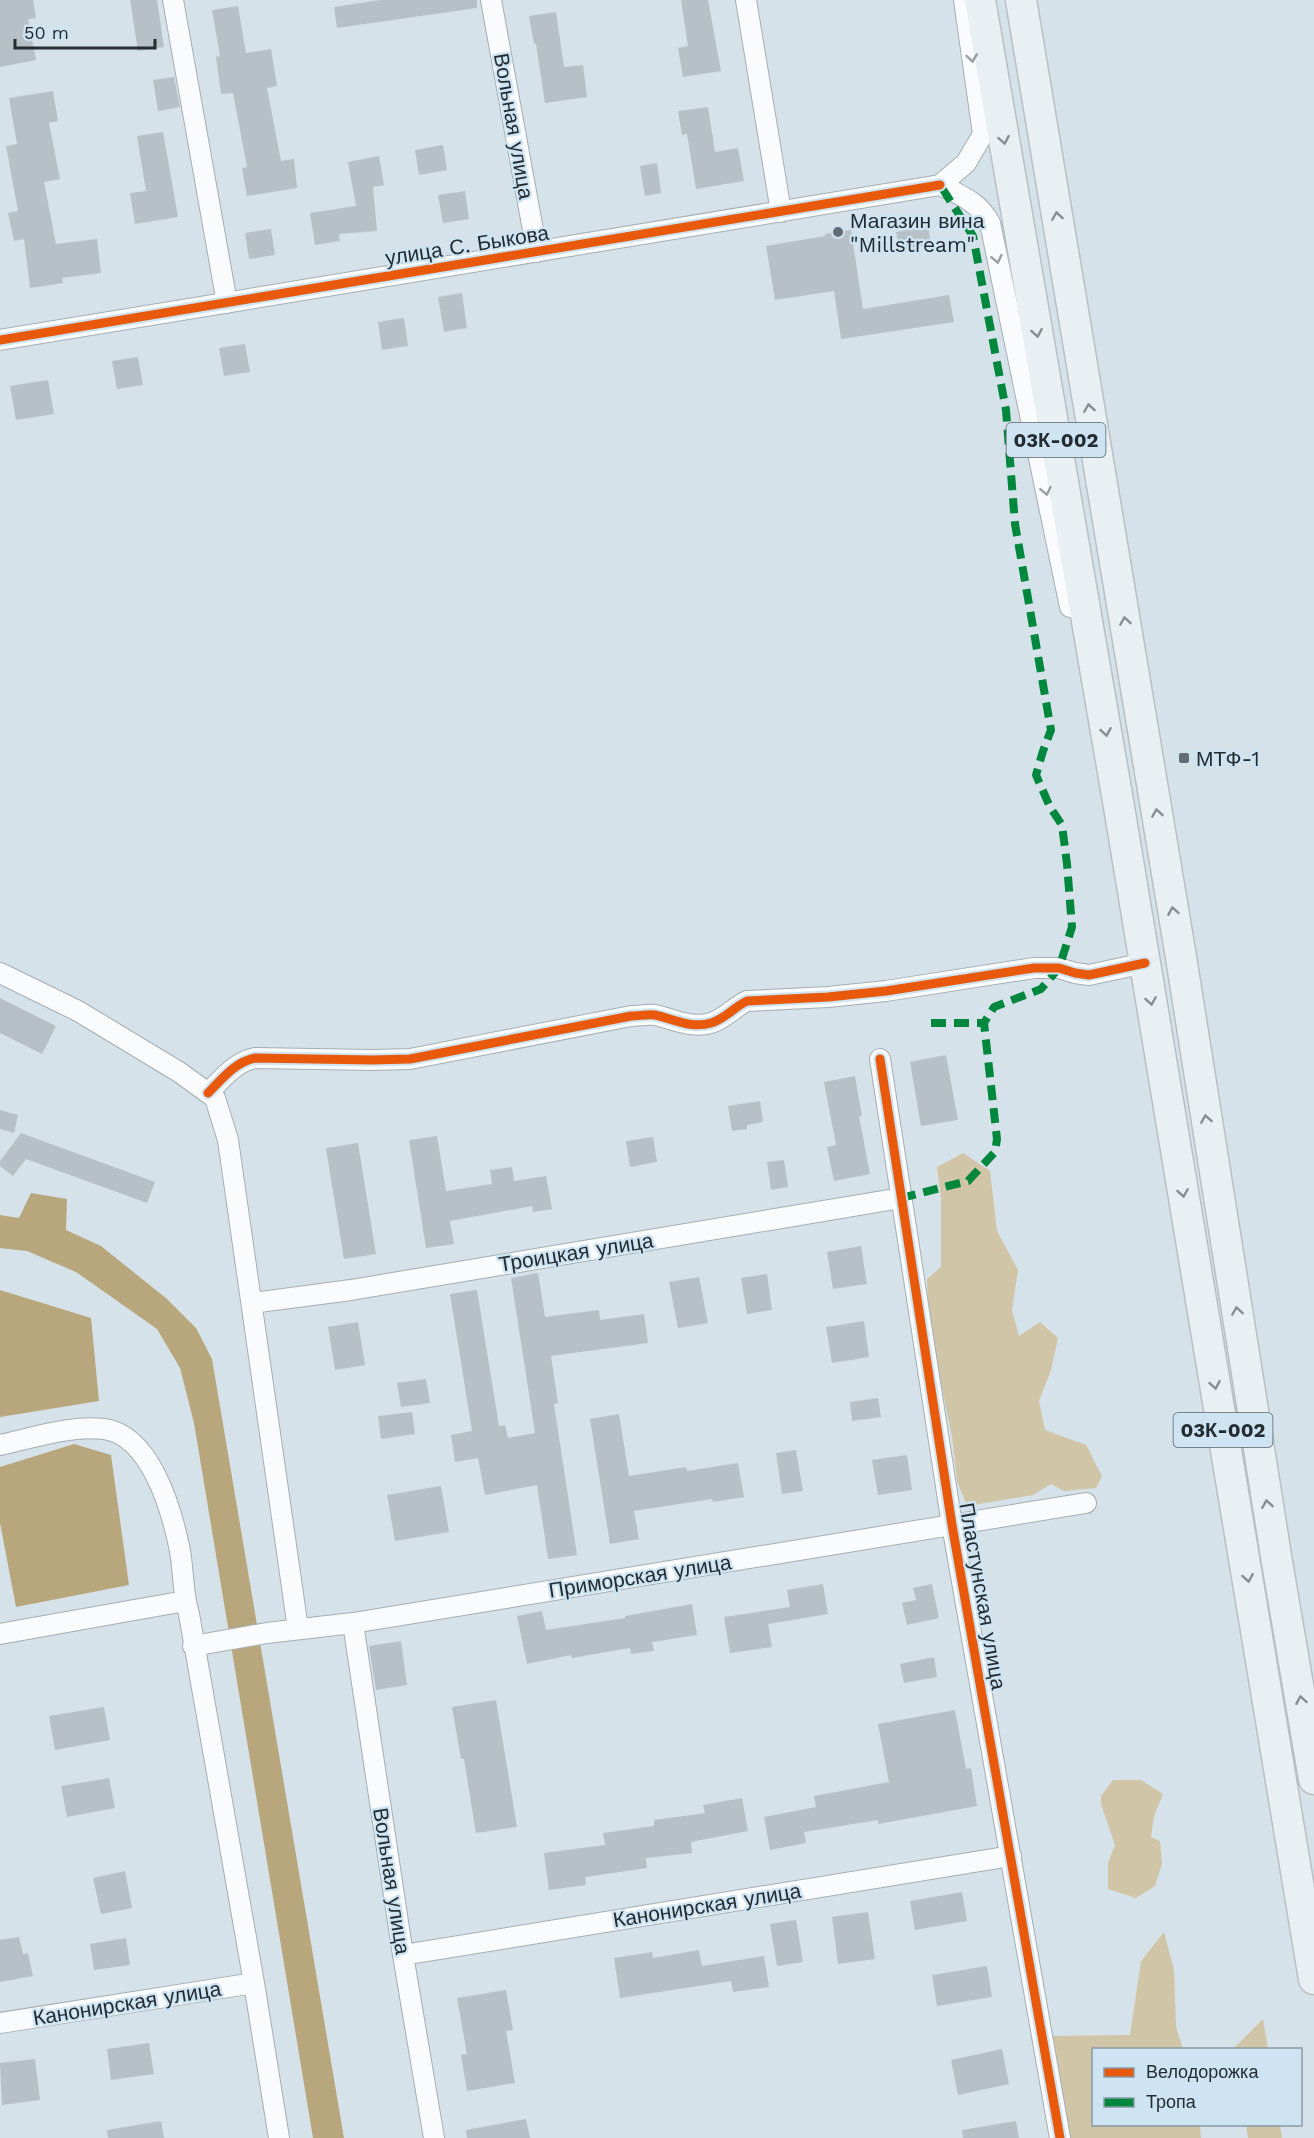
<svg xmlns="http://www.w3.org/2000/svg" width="1314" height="2138" viewBox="0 0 1314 2138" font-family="'Work Sans',sans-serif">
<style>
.forest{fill:#d0c5a6}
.water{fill:#b8a77d}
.building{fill:#b6c0c6}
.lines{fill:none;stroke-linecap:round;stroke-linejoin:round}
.minor-casing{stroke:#a4aeb4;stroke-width:22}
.primary-casing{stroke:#b9bfc3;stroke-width:33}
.minor{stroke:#f9fbfc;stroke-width:20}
.primary{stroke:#e9f0f3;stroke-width:30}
.quiet{stroke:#00873e;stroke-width:8;stroke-dasharray:15 8;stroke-linecap:butt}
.cycleway-casing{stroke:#cee4f2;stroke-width:13}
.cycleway{stroke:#e8590c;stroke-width:9}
.oneway{stroke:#999ea1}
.oneway2{stroke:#868e92}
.poi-dot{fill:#626c72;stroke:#cee4f2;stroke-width:2}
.labels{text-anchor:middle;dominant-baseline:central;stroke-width:4.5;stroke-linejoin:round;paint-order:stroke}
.shield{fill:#cee4f2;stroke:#57636b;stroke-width:1.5}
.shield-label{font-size:20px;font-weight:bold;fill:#242c31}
.street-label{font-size:21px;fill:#242c31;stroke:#cee4f2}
.poi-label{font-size:21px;fill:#242c31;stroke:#cee4f2;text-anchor:start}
</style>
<rect width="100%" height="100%" fill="#d6e2ea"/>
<!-- forest -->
<path class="forest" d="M963,1153L990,1171L997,1231L1018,1270L1012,1310L1019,1336L1040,1322L1058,1338L1051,1370L1039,1401L1045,1430L1086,1445L1102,1476L1096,1488L1064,1491L1051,1484L1033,1495L967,1506L957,1481L952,1437L929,1325L927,1279L941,1267V1197L937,1167Z
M1113,1780H1141L1163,1794L1154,1816L1151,1837L1160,1841L1162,1864L1155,1886L1136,1898L1108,1889V1863L1115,1845L1101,1804V1796Z
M1164,1932L1174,1970L1176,2027L1183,2049L1094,2050V2124L1200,2125L1201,2138H1070L1053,2036L1130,2035L1141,1961Z
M1263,2019L1268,2049H1236L1235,2047Z
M1246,2125H1280L1282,2138H1248Z"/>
<!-- water -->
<path class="water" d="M31,1193L67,1199L66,1230L101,1246L167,1299L196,1328L212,1359L344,2138H313L194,1423L180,1368L157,1329L76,1272L27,1251L0,1248V1215L19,1218Z
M0,1290L91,1318L99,1401L0,1417Z
M74,1444L111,1455L129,1585L16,1607L0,1523V1467Z"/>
<!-- building -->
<path class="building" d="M0,0H33L36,18L28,19L36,60L0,67Z
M130,0H157L164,47L138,51Z
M380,0H477V8L337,28L334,7Z
M681,0H708L721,71L683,77L678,48L688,46Z
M238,6L246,53L271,49L277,86L267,88L281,161L294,159L297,188L247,196L242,168L247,167L233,93L221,94L216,57L220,56L212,10Z
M556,12L564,67L583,65L587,97L545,103L536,44H534L529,16Z
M174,77L180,107L158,111L153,80Z
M53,91L58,121L49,123L60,179L44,182L56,244L97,239L101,273L62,278L63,283L30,288L24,239L14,241L8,213L18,211L6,146L17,144L9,98Z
M708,107L715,152L738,148L744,181L696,189L687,134L682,135L678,111Z
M163,132L178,217L135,224L130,193L146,191L137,136Z
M443,145L447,170L419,175L415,150Z
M379,156L384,185L373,187L377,231L339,234L340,241L315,245L310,213L356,206L348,162Z
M657,163L661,193L645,196L640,166Z
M465,191L469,219L443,223L438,195Z
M928,226L931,244L900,250L896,232Z
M271,229L275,255L249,259L245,233Z
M851,230L863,309L949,295L954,322L841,339L834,291L775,300L766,246L825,236V234Z
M462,293L467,328L444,332L438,297Z
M404,318L408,346L382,350L378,322Z
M245,344L250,372L224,376L219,348Z
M138,357L143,385L117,389L112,361Z
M48,380L54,414L16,420L10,386Z
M0,998L56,1026L42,1054L0,1033Z
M946,1055L958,1120L921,1126L910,1062Z
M855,1076L862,1116H859L870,1174L834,1181L827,1147L836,1145L824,1082Z
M760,1101L763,1122L747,1125V1129L732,1131L728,1106Z
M0,1110L18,1115L14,1133L0,1129Z
M21,1133L155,1182L147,1203L26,1159L13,1176L0,1166V1161Z
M437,1136L446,1191L492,1184L490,1170L512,1167L514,1181L546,1176L552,1209L533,1212L532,1206L450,1221L454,1244L426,1248L409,1140Z
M653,1137L657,1162L630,1167L626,1141Z
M358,1143L376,1254L344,1259L326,1148Z
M784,1160L788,1187L771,1190L767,1162Z
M861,1246L867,1284L833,1289L827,1252Z
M538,1273L545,1317L599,1310L600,1320L644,1314L648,1343L551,1356L558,1403L554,1404L577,1555L548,1559L537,1485L485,1495L478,1458L455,1462L451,1435L472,1431L450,1294L477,1290L499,1426L505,1425L508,1438L535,1433L511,1278Z
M767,1274L772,1310L747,1314L741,1278Z
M699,1277L708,1323L678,1328L669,1282Z
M864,1321L869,1357L832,1363L826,1327Z
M358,1322L365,1365L335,1370L328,1327Z
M426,1379L430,1403L401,1407L397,1383Z
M878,1398L881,1417L852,1421L850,1402Z
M412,1412L415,1434L381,1439L378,1416Z
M619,1414L629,1476L686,1467L687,1471L738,1463L744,1497L713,1502L712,1499L634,1511L639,1539L610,1544L590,1419Z
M796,1450L803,1491L782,1494L776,1453Z
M907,1455L912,1490L878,1495L872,1460Z
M441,1486L449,1532L395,1541L387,1495Z
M823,1584L828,1614L768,1624L772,1647L730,1653L724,1617L790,1607L787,1590Z
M932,1584L939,1618L907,1625L902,1603L916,1600L913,1588Z
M692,1604L697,1635L652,1642L654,1651L631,1654L630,1648L572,1658L571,1655L527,1664L517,1616L542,1611L546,1630L625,1618V1616Z
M401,1641L407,1685L376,1690L369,1646Z
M934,1657L937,1677L904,1683L900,1664Z
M496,1700L517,1827L476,1833L464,1759H461L452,1707Z
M104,1707L110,1740L55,1750L49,1716Z
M955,1710L966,1769L971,1768L977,1806L878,1824V1820L804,1832L806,1843L770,1850L764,1817L816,1807L814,1796L889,1782L878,1724Z
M109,1778L115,1808L67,1817L61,1786Z
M742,1798L748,1831L691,1842L692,1853L646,1858L647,1868L585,1877L586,1885L549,1890L544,1853L605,1845L603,1833L654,1826V1820L705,1813L703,1805Z
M125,1871L132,1908L101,1914L93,1878Z
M962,1892L967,1921L915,1930L910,1901Z
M868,1912L875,1959L838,1964L832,1917Z
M796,1920L803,1962L777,1966L770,1924Z
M19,1937L23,1954L28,1953L33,1976L0,1982V1940Z
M126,1938L130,1965L94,1970L90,1944Z
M699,1950L702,1966L764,1956L769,1987L733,1992L731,1981L620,1998L614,1958L652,1952L653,1958Z
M987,1966L992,1997L937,2006L932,1975Z
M506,1990L513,2030L506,2031L515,2083L467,2091L461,2055L467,2054L457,1998Z
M149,2043L154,2074L111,2080L107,2049Z
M1002,2049L1009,2084L958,2095L951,2060Z
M35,2059L40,2100L2,2105L0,2063Z
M526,2119L530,2138H467L466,2130Z
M161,2121L164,2138H108L107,2130Z
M1016,2121L1019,2138H963L962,2130Z"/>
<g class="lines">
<!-- minor casing -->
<g class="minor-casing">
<path id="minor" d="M173,0L227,303
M491,0L537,252
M746,0L781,212
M940,185C960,195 979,202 990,223L1070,607
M940,185L966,163L983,134L964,0
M0,340L940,185
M0,973L78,1011L179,1072L208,1093L215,1098L228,1140L298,1629
M880,1059L952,1525L1060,2138
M208,1093C222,1079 235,1062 255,1058L372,1060L410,1059L631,1016C639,1016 647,1014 655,1015C673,1019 692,1029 711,1023C725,1019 734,1007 747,1001L828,997L886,991L1034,968H1059L1075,973L1089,975L1145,963
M252,1303L351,1290L901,1198
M0,1445C33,1438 70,1425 104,1429C150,1435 171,1508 179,1546C184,1568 182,1592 189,1614L254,1983L279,2138
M353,1623L403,1955L434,2138
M0,1634L185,1601
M193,1646L267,1633L353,1623L1086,1503
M403,1955L1011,1856
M0,2023L254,1983"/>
</g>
<!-- primary casing -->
<g class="primary-casing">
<path id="primary" d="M980,0L1119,807L1314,1979
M1021,0L1180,951L1277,1562L1314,1779"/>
</g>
<!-- minor -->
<use href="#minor" class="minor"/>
<!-- primary -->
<use href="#primary" class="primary"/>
<!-- quiet -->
<path class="quiet" d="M931,1023H984
M901,1198L968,1181L995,1152L997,1139L984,1023L994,1007L1041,989L1059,968L1072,927L1067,864L1062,825L1050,807L1036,775L1043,751L1051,730L1015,524L1006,410L973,236L940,185"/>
<!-- cycleway casing -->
<g class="cycleway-casing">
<path id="cycleway" d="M0,340L940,185
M880,1059L952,1525L1060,2138
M208,1093C222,1079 235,1062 255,1058L372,1060L410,1059L631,1016C639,1016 647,1014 655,1015C673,1019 692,1029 711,1023C725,1019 734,1007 747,1001L828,997L886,991L1034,968H1059L1075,973L1089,975L1145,963"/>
</g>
<!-- cycleway -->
<use href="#cycleway" class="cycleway"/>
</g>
<!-- one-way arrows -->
<defs><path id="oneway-chevron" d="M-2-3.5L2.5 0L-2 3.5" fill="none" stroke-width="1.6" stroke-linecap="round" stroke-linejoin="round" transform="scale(1.5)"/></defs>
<g class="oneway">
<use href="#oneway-chevron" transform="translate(972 58) rotate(82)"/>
<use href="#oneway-chevron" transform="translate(997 259) rotate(78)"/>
<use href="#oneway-chevron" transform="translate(1046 491) rotate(78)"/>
</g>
<g class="oneway2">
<use href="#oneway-chevron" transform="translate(1004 140) rotate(80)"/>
<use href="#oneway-chevron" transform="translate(1057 216) rotate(-99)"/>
<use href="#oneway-chevron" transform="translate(1037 333) rotate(80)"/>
<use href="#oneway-chevron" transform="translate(1089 408) rotate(-99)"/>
<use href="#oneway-chevron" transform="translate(1125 621) rotate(-99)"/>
<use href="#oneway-chevron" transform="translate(1106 732) rotate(80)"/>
<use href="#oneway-chevron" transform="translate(1157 813) rotate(-99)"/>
<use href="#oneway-chevron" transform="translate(1173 911) rotate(-100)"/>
<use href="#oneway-chevron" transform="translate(1151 1001) rotate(81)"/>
<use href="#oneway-chevron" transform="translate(1206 1119) rotate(-99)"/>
<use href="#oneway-chevron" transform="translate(1183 1193) rotate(81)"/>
<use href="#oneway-chevron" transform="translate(1237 1311) rotate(-99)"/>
<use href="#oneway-chevron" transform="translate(1215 1385) rotate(80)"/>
<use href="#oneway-chevron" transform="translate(1267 1504) rotate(-99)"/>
<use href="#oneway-chevron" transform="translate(1248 1578) rotate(80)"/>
<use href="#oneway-chevron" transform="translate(1301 1700) rotate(-100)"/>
</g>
<!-- markers -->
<g class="poi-dot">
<circle cx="838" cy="232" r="6"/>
<rect x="1178" y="752" width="12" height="12" rx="3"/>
</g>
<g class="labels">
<!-- shield labels -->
<g class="shield">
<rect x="1006.5" y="423" width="99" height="34" rx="4.5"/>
<rect x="1173.5" y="1413" width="99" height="34" rx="4.5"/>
</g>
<g class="shield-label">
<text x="1056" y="440">03К-002</text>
<text x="1223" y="1430">03К-002</text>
</g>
<!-- street labels -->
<g class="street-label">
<text transform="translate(514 126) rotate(80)">Вольная улица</text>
<text transform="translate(467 245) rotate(-9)">улица С. Быкова</text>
<text transform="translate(576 1252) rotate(-9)">Троицкая улица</text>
<text transform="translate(640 1576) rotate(-9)">Приморская улица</text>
<text transform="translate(983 1596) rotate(80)">Пластунская улица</text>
<text transform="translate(392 1881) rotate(81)">Вольная улица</text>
<text transform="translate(707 1905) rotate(-9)">Канонирская улица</text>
<text transform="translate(127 2003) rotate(-9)">Канонирская улица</text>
</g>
<!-- poi labels -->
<g class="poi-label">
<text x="850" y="220">Магазин вина<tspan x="850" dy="24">"Millstream"</tspan></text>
<text x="1196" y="758">МТФ-1</text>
</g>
</g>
<!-- legend -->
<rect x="1092" y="2048" width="210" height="78" fill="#cee4f2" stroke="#8a9aa5" stroke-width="1.5"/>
<rect x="1104" y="2068" width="30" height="9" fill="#e8590c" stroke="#8a9aa5" stroke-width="1.5"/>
<text x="1146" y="2078" font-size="18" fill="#242c31">Велодорожка</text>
<rect x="1104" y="2098" width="30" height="9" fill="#00873e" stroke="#8a9aa5" stroke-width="1.5"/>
<text x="1146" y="2108" font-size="18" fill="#242c31">Тропа</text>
<!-- scale -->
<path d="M15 39v9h140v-9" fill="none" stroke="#242c31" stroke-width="3"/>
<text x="24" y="39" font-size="18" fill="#242c31" stroke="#cee4f2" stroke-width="4.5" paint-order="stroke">50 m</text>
</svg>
